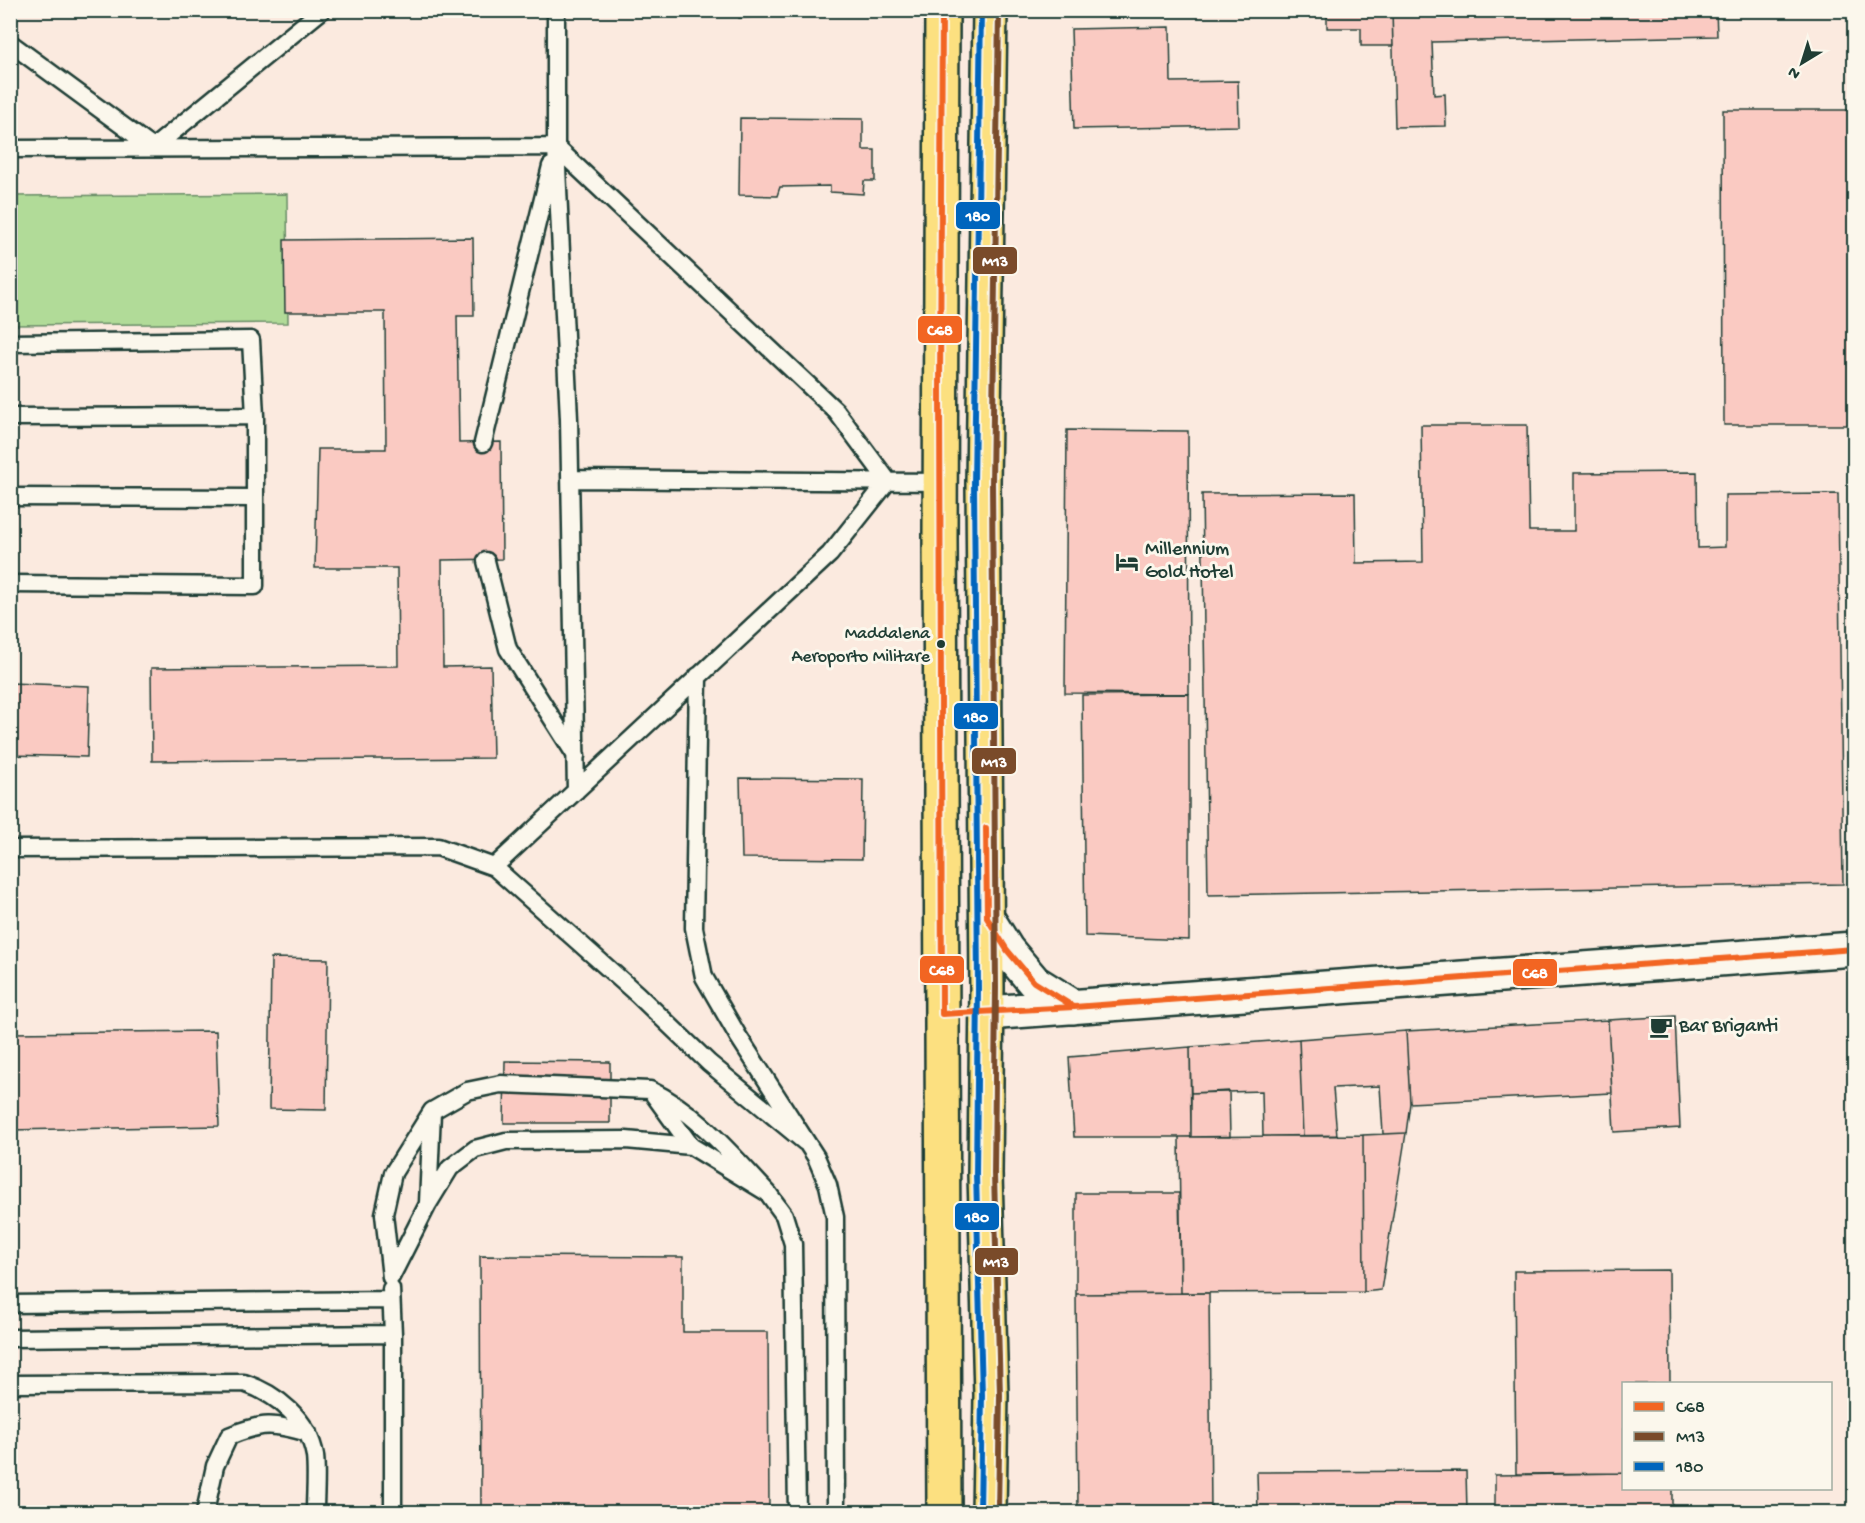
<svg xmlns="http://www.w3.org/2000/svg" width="1865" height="1523" viewBox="0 0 1865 1523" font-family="'Gochi Hand',sans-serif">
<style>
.green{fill:#b1db98;stroke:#688c66;stroke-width:1.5}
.building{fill:#facac2;stroke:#1f3d34;stroke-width:1.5}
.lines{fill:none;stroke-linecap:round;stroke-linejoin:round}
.service-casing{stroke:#1f3d34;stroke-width:21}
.minor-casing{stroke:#1f3d34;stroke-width:38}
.primary-casing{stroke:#1f3d34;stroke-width:38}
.service{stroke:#fbf7ec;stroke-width:16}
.minor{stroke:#fbf7ec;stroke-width:33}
.primary{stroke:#fce080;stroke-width:33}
.bus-1-casing{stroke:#fbf7ec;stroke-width:10}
.bus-2-casing{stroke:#fbf7ec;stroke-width:10}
.bus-3-casing{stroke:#fbf7ec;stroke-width:10}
.bus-1{stroke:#f26522;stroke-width:6}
.bus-2{stroke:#7a4b2a;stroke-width:6}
.bus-3{stroke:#0065bd;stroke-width:6}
.bus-dot{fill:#1f3d34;stroke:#fbf7ec;stroke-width:2}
.labels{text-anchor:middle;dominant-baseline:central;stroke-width:6;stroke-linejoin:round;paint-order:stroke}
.bus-label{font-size:18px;fill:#1f3d34;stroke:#fbf7ec;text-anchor:end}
.poi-label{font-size:20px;fill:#1f3d34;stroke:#fbf7ec;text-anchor:start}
.line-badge{stroke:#fbf7ec;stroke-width:2}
.badge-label{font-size:16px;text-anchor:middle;font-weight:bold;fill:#fff}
</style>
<rect width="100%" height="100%" fill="#fbeadf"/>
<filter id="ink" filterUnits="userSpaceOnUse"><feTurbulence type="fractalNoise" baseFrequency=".0167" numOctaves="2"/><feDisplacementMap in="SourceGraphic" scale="12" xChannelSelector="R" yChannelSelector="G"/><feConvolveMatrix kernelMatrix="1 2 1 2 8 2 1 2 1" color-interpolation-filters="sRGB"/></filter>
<g filter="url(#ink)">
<!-- green -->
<path class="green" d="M287,194L288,323L11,325L10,196Z"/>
<!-- building -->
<path class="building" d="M739,10H830V13L739,18Z
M1327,10H1392L1393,46H1361V28H1327Z
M1392,10H1716L1717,36L1432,42L1434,95L1445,94L1446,126L1395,127Z
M1170,27L1171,82L1238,81L1239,126L1074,129L1071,29Z
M1723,110H1854V425H1724Z
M740,118L863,119V150H875V181H864L863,194L830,192V186L780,187L777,196L739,195Z
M473,238L474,316H457L459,443L501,442L502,559L442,560L443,667L491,666L493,758L152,761L151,668L398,666L397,568H315L318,449H386L385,312H285L284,240Z
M1421,425H1527L1529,531H1574V473L1697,472L1698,548L1725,547V495L1838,494L1843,884L1208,895L1202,494L1355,493L1356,563L1423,562Z
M1067,430L1188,431L1189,694L1065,693Z
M10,683L89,686L87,757L10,755Z
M1189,694V940L1085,936L1082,695Z
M740,778L863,779L862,859L742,858Z
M271,958L328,959L326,1110L269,1109Z
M1675,1016L1680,1128L1614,1132L1608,1020Z
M1608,1020L1612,1093L1410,1103L1406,1031Z
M216,1031L219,1126L10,1130V1033Z
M1406,1031L1410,1103L1406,1133L1383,1134L1380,1086L1333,1088L1337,1136H1303L1299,1039Z
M1299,1039L1303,1136H1263L1262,1091L1191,1093L1190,1047Z
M1190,1047L1191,1137H1074L1069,1057Z
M505,1061L610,1062V1123H504Z
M1229,1091L1230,1137H1191V1093Z
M1406,1133L1381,1290L1364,1292L1363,1135Z
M1363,1135L1364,1292L1181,1293L1179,1137Z
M1076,1193H1179L1181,1293L1076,1294Z
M480,1256L683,1257V1332H768L769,1512H481Z
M1669,1270L1670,1384H1624V1473L1516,1474L1514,1271Z
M1209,1293L1211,1512H1078L1076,1294Z
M1466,1471L1467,1512H1258L1257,1472Z
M1624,1473V1488H1672V1512H1495V1475Z"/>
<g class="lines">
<!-- service casing -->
<g class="service-casing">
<path id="service" d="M556,10V147L569,419L576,791
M10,43L153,148L322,10
M10,149L556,147L836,411L888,481L830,554L494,867
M10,343L251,340L255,416
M10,417L255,416V586L10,584
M483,443L551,166
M571,479L940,482
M10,497L255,498
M486,561L508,649L576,756
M698,676L694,928L704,977L738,1036L816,1157L828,1185L835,1217L836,1512
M10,849L438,847L494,867L637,994L709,1063L805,1142
M501,1084L650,1090C698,1113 732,1155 768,1193L691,1146L626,1140L506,1141L475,1149L450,1168L428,1204L391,1277L384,1214L393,1173L432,1111L467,1091Z
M654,1095L691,1146
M768,1193L784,1215L793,1244L797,1512
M428,1203L432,1112
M391,1289L393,1334V1512
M10,1304L390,1300
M10,1338L393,1334
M10,1384L244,1383C277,1394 309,1420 315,1456C317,1474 315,1494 315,1512
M205,1512L215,1466L229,1436C263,1422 273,1423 308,1433"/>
</g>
<!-- minor casing -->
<g class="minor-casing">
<path id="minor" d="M987,918L1007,950L1034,982L1074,1007
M987,1013L1854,949"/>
</g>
<!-- primary casing -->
<g class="primary-casing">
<path id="primary" d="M942,10L940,538L944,1512
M989,1512L991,1395L985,1174L987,988L983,483L990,10"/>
</g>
<!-- service -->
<use href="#service" class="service"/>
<!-- minor -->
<use href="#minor" class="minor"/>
<!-- primary -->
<use href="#primary" class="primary"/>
<!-- bus-1 casing -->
<g class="bus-1-casing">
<path id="bus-1" d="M942,10L940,390L942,1014L1074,1007L1854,949
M986,828L987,918L1007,950L1034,982L1074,1007L1101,1005"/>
</g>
<!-- bus-2 casing -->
<g class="bus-2-casing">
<path id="bus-2" d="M998,1512L1000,1395L994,1174L996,988L992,483L999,10"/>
</g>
<!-- bus-3 casing -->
<g class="bus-3-casing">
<path id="bus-3" d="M980,1512L982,1395L976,1174L978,988L974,483L981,10"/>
</g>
<!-- bus-1 -->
<use href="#bus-1" class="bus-1"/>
<!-- bus-2 -->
<use href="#bus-2" class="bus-2"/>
<!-- bus-3 -->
<use href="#bus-3" class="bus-3"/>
</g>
</g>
<!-- icons -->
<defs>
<g id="hotel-bare" transform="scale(1.8)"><path d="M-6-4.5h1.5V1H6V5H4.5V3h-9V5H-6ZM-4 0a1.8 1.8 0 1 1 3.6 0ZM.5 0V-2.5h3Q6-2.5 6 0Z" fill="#1f3d34" stroke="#fbf7ec" stroke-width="2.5" paint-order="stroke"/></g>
<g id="cafe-bare" transform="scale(1.8)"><path d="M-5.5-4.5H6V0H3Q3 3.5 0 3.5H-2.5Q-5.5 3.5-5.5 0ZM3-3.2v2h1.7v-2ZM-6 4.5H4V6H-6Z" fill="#1f3d34" stroke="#fbf7ec" stroke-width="2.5" paint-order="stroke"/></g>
</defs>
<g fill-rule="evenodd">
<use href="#hotel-bare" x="1127" y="562"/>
<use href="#cafe-bare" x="1661" y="1027"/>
</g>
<!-- markers -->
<circle class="bus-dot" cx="941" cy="644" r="5"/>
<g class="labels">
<!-- bus labels -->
<g class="bus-label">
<text x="930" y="634">Maddalena<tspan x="930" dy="23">Aeroporto Militare</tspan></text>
</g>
<!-- poi labels -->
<g class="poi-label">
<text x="1145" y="550">Millennium<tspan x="1145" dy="23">Gold Hotel</tspan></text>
<text x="1679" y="1027">Bar Briganti</text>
</g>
</g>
<g class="line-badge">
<rect x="955" y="201" width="46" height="29" rx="6" fill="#0065bd"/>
<rect x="972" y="246" width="46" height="29" rx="6" fill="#7a4b2a"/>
<rect x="917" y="315" width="46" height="29" rx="6" fill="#f26522"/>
<rect x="953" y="702" width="46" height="28" rx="6" fill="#0065bd"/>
<rect x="971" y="747" width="46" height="28" rx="6" fill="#7a4b2a"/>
<rect x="919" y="955" width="46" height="29" rx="6" fill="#f26522"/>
<rect x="1512" y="958" width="46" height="29" rx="6" fill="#f26522"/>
<rect x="954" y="1202" width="46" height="29" rx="6" fill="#0065bd"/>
<rect x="974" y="1247" width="45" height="29" rx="6" fill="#7a4b2a"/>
</g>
<g class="badge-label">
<text x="978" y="221">180</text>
<text x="995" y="266">M13</text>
<text x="940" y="335">C68</text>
<text x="976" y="722">180</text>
<text x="994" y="767">M13</text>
<text x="942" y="975">C68</text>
<text x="1535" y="978">C68</text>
<text x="977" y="1222">180</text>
<text x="996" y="1267">M13</text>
</g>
<!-- margin -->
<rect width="1865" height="1523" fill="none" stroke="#fbf7ec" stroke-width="36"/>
<rect x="18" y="18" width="1829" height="1487" fill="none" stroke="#1f3d34" stroke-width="2" filter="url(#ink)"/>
<!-- legend -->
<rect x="1622" y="1382" width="210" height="108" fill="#fbf7ec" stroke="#a3ada2" stroke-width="1.5"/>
<rect x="1634" y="1402" width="30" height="9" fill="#f26522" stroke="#a3ada2" stroke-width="1.5"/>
<text x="1676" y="1412" font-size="18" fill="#1f3d34">C68</text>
<rect x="1634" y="1432" width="30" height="9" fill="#7a4b2a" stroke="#a3ada2" stroke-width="1.5"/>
<text x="1676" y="1442" font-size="18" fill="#1f3d34">M13</text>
<rect x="1634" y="1462" width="30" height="9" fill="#0065bd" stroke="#a3ada2" stroke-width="1.5"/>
<text x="1676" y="1472" font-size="18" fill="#1f3d34">180</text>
<!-- north arrow -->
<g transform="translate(1802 63) rotate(218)" stroke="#fbf7ec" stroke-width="4.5" paint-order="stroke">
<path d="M0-4.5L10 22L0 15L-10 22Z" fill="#1f3d34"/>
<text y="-9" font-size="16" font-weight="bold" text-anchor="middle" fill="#1f3d34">N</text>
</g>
</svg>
